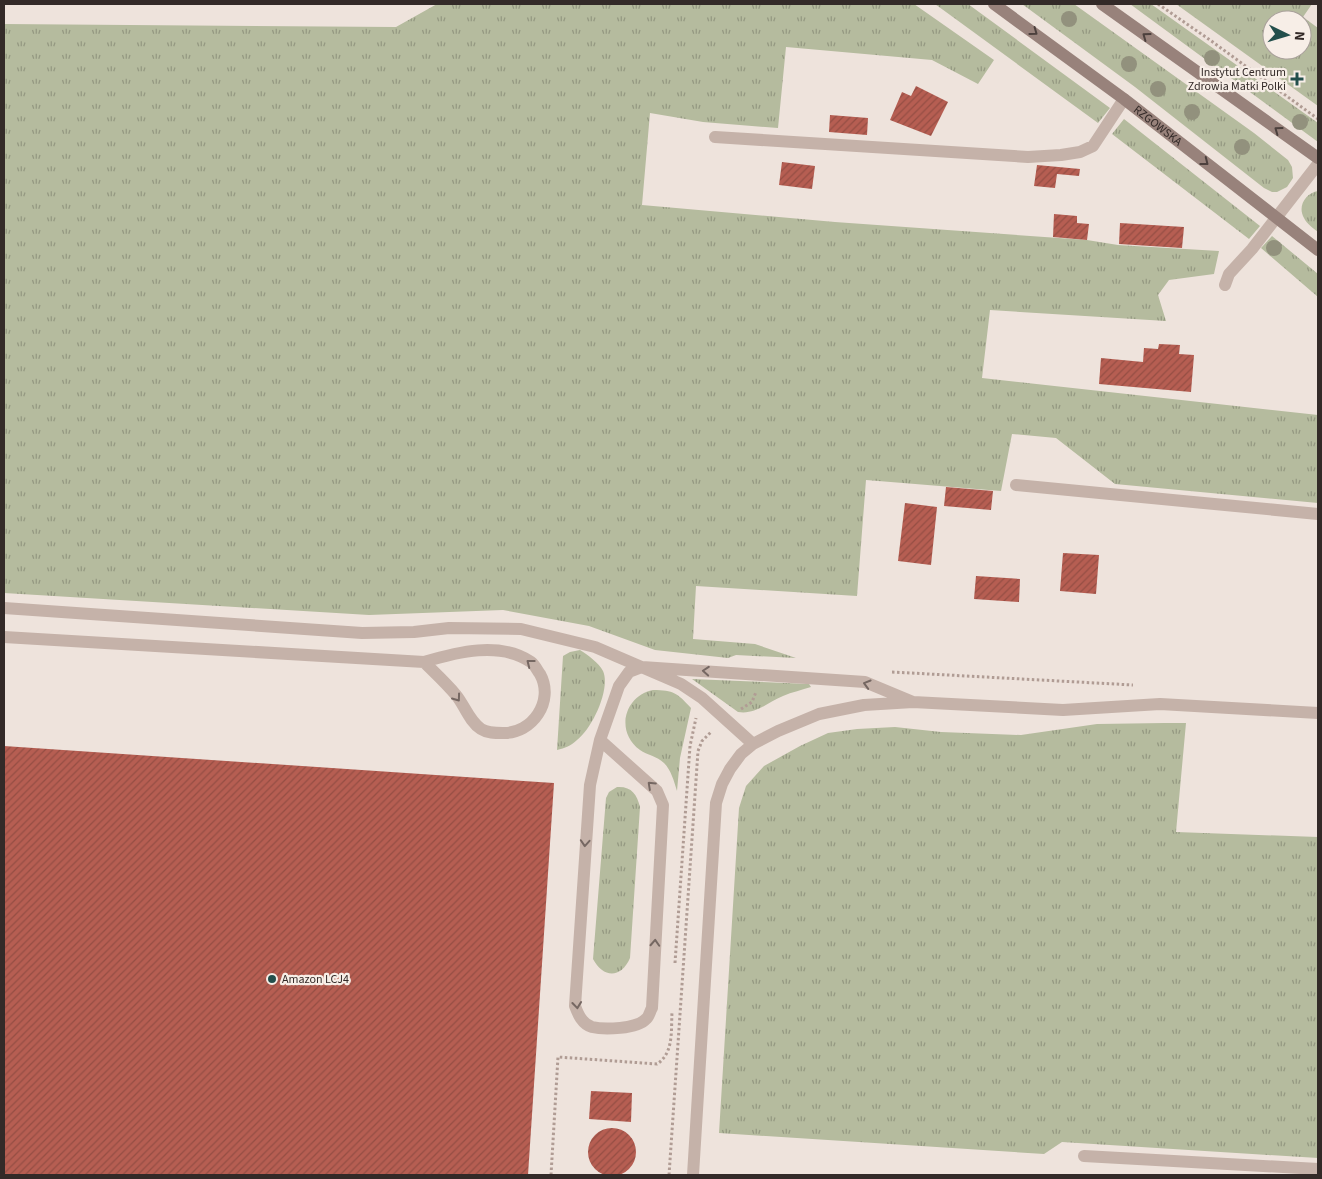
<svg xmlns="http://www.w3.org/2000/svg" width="1322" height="1179" viewBox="0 0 1322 1179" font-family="'Source Sans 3',sans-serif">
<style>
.grass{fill:url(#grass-tufts);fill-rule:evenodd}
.building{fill:url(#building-hatch)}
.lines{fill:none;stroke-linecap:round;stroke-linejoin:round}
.path{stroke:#b09c94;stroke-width:3;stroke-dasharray:2.5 2.5;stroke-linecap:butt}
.lane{stroke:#c5b2a9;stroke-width:12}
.secondary{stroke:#98827b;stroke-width:12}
.tree{fill:#92917d}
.oneway{stroke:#4c403d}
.oneway2{stroke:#756762}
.poi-dot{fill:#234f4c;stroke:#f7eee7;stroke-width:2}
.labels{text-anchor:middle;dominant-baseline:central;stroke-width:4.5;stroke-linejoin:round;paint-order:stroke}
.poi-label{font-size:12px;fill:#332a28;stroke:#f7eee7;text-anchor:end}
.street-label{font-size:12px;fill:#332a28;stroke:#f7eee7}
</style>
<defs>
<pattern id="grass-tufts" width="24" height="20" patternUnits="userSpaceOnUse" patternTransform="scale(1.25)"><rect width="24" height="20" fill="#b5bb9e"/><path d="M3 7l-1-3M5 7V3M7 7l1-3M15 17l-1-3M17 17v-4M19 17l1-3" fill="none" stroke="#949881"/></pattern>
<pattern id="building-hatch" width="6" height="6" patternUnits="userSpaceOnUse" patternTransform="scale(1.25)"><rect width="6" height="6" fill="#b65e52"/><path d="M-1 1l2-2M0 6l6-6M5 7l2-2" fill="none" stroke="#954e44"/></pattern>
</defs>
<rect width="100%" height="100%" fill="#eee3dc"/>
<!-- grass -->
<path class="grass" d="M437,4H914L994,60L978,84L932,60L786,47L778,128L703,122L650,113L642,205L835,222L1087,240L1118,245L1219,251L1214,274L1169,280L1158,295L1166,321L990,310L982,378L1318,415V503L1115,484L1056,438L1012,434L1001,491L866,480L857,596L696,586L693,639L755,644L796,658L736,655L728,658L655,650L589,626L503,610L369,615L4,593V24L396,27Z
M935,4H968L1110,108L1098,123Z
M1022,4H1074L1254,133L1288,160L1292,167L1293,178L1287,187L1277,192H1272L1264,188L1135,87Z
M1130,4H1151L1318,123V142Z
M1176,4H1312L1303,17L1318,28V106ZM1272,20H1302V50H1272Z
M1124,119L1260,226L1249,239L1112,134Z
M1318,191V232C1313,228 1307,224 1304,218C1297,206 1306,193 1318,191Z
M1272,236L1318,274V297L1261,248Z
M580,650C588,655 599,663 603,671C611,689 592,729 577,740C571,746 565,748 557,750L563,656L570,652Z
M692,679L809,684L811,687C802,690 792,692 783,696C768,702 756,715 738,712Z
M653,690C674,690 677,693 691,708L680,758L677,791C674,781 671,770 664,763C657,756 647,755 640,750C615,732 624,696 653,690Z
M1164,723H1186L1176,832L1318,837V1158L1062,1142L1044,1154L719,1133L739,808L746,786L764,766L800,746L828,733L857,729L895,727L941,732L1021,735L1097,724Z
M617,787C631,786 637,794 640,807L630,958C621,979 603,978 593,959L606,798L609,792Z"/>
<!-- building -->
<path class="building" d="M916,86L948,102L931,136L890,120L902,92L911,96Z
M830,115L868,118L867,135L829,132Z
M782,162L815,166L812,189L779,185Z
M1037,165L1080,169L1079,176L1057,174L1055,188L1034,186Z
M1054,214L1077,216V223L1089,224L1087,240L1053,237Z
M1120,223L1184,227L1182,248L1119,244Z
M1159,344L1180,345L1179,354L1194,355L1191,392L1099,384L1101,358L1143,362L1144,348L1158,349Z
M946,487L993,491L991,510L944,506Z
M905,503L937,507L931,565L898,561Z
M1063,553L1099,555L1096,594L1060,591Z
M976,576L1020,579L1019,602L974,599Z
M4,746L554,783L528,1175H4Z
M591,1091L632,1093L631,1122L589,1119Z
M588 1152a24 24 0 1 1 48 0a24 24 0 1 1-48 0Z"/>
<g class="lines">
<!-- path -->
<path class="path" d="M1158,4L1210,40L1318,119
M892,672L1133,685
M741,709L752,702L756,692
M675,963L690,746L696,718
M551,1175L558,1057L657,1064C674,1053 671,1030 672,1012
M669,1175L698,751L702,741L712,731"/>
<!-- lane -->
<path class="lane" d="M715,137L1028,157L1061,155L1080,152L1093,146L1124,99
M1225,285L1229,274L1252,249L1318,164
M1016,485L1318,514
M4,608L362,633L414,632L449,628L521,629L595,647L681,684L702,698L753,744
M4,637L424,662C457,652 500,641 531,662C535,665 537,670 540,674C555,701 532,734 503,733C495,733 487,733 481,729C469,721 465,706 456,695C446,683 435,673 424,662
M600,740L657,791L663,805L652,1008C650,1011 649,1017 646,1019C637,1029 604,1030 592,1027C582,1024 578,1014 575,1006L590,785L600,740L619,686L629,672L642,667L865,682L913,702
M1084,1156L1318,1169
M693,1175L716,803L722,784L730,769L741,754L753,744L778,731L819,714L864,705L913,702L1063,710L1160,704L1318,713"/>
<!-- secondary -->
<g class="secondary">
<path id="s1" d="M994,4L1124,99L1318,250"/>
<path d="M1102,4L1318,158"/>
</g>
</g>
<!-- trees -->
<g class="tree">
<circle cx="1069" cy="19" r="8"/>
<circle cx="1212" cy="58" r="8"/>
<circle cx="1129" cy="64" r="8"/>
<circle cx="1158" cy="89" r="8"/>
<circle cx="1192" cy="112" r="8"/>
<circle cx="1300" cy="122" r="8"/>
<circle cx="1242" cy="147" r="8"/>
<circle cx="1274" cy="248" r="8"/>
</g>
<!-- one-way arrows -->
<defs><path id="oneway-chevron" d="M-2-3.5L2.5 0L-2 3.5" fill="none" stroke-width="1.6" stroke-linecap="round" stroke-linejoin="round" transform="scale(1.25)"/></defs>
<g class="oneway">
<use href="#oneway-chevron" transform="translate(1034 32) rotate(36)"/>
<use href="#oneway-chevron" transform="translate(1146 36) rotate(-144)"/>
<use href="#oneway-chevron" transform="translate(1278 130) rotate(-144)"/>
<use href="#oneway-chevron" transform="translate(1205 162) rotate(38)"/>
</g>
<g class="oneway2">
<use href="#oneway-chevron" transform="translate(530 663) rotate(-142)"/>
<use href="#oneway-chevron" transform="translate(706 671) rotate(-176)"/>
<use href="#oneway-chevron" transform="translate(867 684) rotate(-164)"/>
<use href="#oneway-chevron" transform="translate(457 698) rotate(54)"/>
<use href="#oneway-chevron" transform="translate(651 785) rotate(-137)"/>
<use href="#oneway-chevron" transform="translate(585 843) rotate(94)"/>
<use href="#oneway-chevron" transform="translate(655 943) rotate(-87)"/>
<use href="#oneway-chevron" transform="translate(577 1005) rotate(84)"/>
</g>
<!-- markers -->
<g class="poi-dot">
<path d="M1294.5 71.5h5v5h5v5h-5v5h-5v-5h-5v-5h5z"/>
<circle cx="272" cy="979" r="5"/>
</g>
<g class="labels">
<!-- poi labels -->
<g class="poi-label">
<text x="1286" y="72">Instytut Centrum<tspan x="1286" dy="14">Zdrowia Matki Polki</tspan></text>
<text x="282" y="979" text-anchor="start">Amazon LCJ4</text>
</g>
<!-- street labels -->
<g class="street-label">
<text stroke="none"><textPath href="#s1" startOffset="204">RZGOWSKA</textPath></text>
</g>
</g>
<!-- border -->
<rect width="1322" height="1179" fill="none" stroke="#332a28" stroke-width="10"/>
<!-- north arrow -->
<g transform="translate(1287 35) rotate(95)"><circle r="24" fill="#f7eee7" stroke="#a9a09b"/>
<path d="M0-4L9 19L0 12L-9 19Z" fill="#234f4c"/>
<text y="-8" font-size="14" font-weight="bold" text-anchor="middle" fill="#332a28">N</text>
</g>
</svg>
